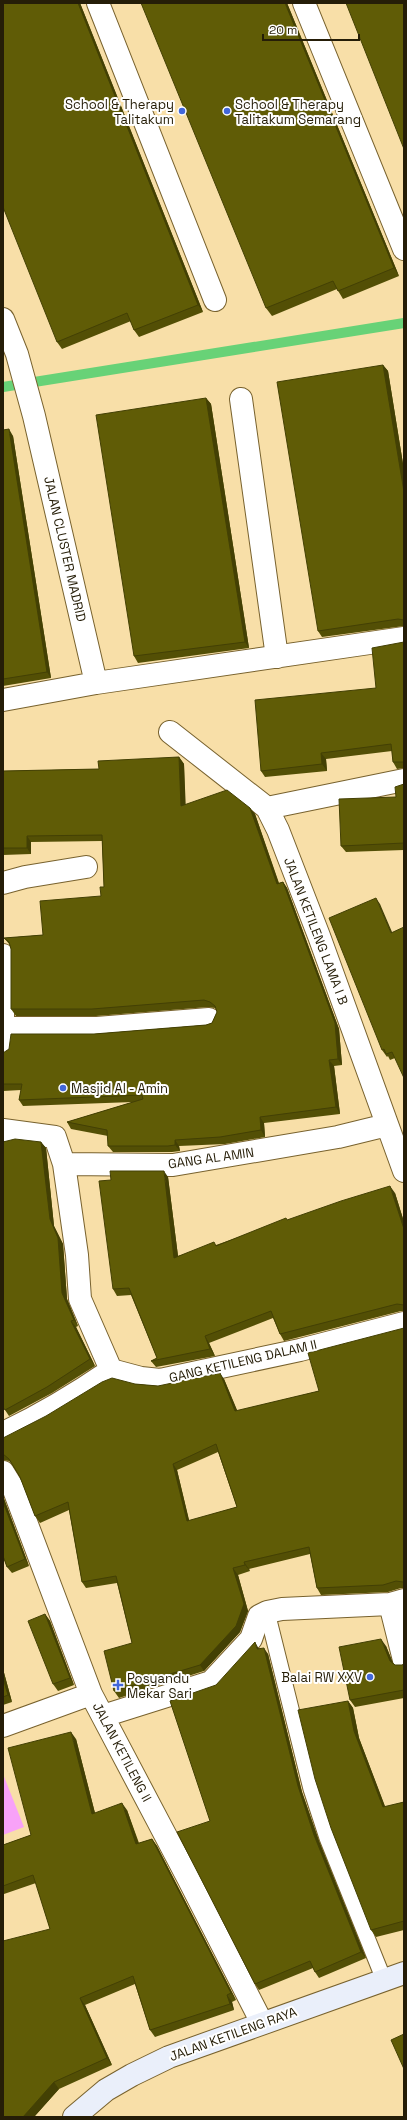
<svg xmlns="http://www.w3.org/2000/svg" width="407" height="2120" viewBox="0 0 407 2120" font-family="'Space Grotesk',sans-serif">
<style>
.green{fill:#f8a2f8}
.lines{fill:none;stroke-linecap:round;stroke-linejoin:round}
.stream{stroke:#68d277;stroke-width:10}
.service-casing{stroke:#78622e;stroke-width:17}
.minor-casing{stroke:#78622e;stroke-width:24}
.secondary-casing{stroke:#78622e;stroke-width:24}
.service{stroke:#fff;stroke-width:15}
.minor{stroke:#fff;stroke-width:22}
.secondary{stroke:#eaeffa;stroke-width:22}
.wall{fill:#534f05;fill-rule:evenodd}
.shaded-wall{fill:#434004}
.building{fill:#605c06;stroke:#434004;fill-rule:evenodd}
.poi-dot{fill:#4267da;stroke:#fff;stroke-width:1.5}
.labels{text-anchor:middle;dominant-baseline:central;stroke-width:4;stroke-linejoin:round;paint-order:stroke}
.poi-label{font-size:13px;fill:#251d07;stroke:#fff;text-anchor:start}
.street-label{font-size:13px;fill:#251d07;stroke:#fff}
</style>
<rect width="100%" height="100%" fill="#f8dfa8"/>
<!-- green -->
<path class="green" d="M3,1774L24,1827L3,1835Z"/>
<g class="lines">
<!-- stream -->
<path class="stream" d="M3,387L404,323"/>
<!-- service casing -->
<g class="service-casing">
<path id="service" d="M267,1612L311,1789L327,1838L384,1980"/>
</g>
<!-- minor casing -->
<g class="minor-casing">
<path id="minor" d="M98,3L215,300
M304,3L404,249
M3,319L17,354L34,416L96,683
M241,399L277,657
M3,700L96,683L404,638
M170,732L267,808L278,830L319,936L404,1171
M267,808L404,780
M3,883L25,877L86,867
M3,955V1049
M4,1028H97L209,1019
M3,1130L55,1137L64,1164L77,1255L80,1299L111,1370
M64,1164L173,1165L338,1137L387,1125
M3,1433C41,1415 76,1394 111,1370L141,1378L160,1380L300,1350L404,1323
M3,1472L14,1490L91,1694L188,1878L262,2023
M390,1604L404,1660
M103,1716L211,1682L251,1639L259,1616L267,1612L282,1609L390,1604L404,1600
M3,1726L91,1694"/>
</g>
<!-- secondary casing -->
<g class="secondary-casing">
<path id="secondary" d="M74,2117L106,2090L132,2075L169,2057L404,1973"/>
</g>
<!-- service -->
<use href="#service" class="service"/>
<!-- minor -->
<use href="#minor" class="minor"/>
<!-- secondary -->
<use href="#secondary" class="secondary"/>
</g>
<!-- wall -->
<path class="wall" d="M3,3H80L203,312L139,337L134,330L131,321L62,349L57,342Z
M287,3L399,276L343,299L337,289L272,316L266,308Z
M383,365L388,371L404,470V626L322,637L318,631Z
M206,398L211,404L249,648L138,663L134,656Z
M3,430L13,436L51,678L3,686Z
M404,642V768L397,769L393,762L392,751L326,759L327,771L265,777L261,771L376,688Z
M179,757L184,764L185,805L250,808L255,814L279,883L283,882L287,888L339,1029L342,1065L334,1066L340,1114L264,1123L265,1137L225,1144L179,1146L180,1151L172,1152H113L108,1146V1136L71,1129L67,1122L133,1102L23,1106L19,1100L21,1090L3,1091V1053L94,1034L206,1025L212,1023L217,1012L216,1009L215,1008L208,1007L96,1016H16L11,1009V949L10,945L4,938L43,935L101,896L104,887L102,841L31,842V854L3,855V771L99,769Z
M404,784V850L346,852L341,846L396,797Z
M380,904L395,1058L390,1060L388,1056L387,1057L382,1050Z
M41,1142L46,1148L54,1226L63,1244L67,1299L78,1326L76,1327L95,1366L52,1393L9,1416L5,1410Z
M168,1177L178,1256L216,1245L288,1220L395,1193L404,1222V1311H401L284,1341L280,1334L273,1318L209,1343L215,1356L156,1367L151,1361L157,1358L131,1295L117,1296L113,1289Z
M404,1328V1588H401L388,1592L321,1595L317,1588L310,1554L249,1569L250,1571L238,1575L248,1611L240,1632L204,1671L119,1698L114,1691L132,1643L117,1583L86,1588L82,1582L69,1510L40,1523L35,1516L20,1477L12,1464L9,1461L3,1460V1438L135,1384L158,1386L224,1379L237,1411L319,1391ZM218,1452L237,1507L189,1521L177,1470Z
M3,1496L29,1566L12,1573L7,1567L3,1556Z
M45,1614L50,1621L74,1685L58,1691L53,1684Z
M386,1646L393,1663L395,1665H402L404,1664V1698L355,1707L350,1700Z
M259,1649L268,1654L302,1792L319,1841L366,1958L319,1978L315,1972L313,1968L259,1990L255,1984L210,1821L216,1685Z
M3,1669L12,1702L3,1705Z
M348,1701L353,1708L359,1738L385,1807L404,1802V1930L376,1937L371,1930Z
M76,1739L95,1813L127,1810L139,1843L152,1839L157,1846L236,2000L232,2002L234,2010L155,2037L150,2030L135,1984L85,2005L112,2065L59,2089L34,2117H3L50,1929L36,1883L4,1894L3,1893V1845L31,1835Z"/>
<!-- shaded-wall -->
<path class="shaded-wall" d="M78,3H80L203,312L198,305Z
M285,3H287L399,276L394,268Z
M383,365L388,371L404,470V492Z
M206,398L211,404L249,648L245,642Z
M9,429L13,436L51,678L47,672Z
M321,753L326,759L327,771L322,764Z
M179,757L184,764L186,812L181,806Z
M250,808L255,814L281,890L277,884Z
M27,836L31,842V854L27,848Z
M283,882L287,888L339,1029L342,1065L338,1059Z
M376,898L380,904L395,939L391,933Z
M329,1060L334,1066L340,1114L336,1107Z
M260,1117L264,1123L265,1137L261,1130Z
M175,1140L179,1146L180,1151L175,1145Z
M41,1142L46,1148L54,1226L63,1244L67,1299L78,1326L74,1320L62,1293L50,1219Z
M164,1171L168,1177L179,1264L174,1258Z
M390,1186L395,1193L404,1222V1229Z
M71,1321L76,1327L95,1366L90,1359Z
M205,1336L209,1343L215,1356L210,1349Z
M220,1373L224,1379L240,1417L235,1411Z
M173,1464L177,1470L191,1528L187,1521Z
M3,1496L29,1566L25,1559L3,1502Z
M244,1562L249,1569L250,1571L245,1565Z
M233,1568L238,1575L248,1611L240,1632L204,1671L200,1665Z
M45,1614L50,1621L74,1685L70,1678Z
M381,1639L386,1646L395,1668L390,1661Z
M255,1642L259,1649H257Z
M264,1648L268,1654L302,1792L319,1841L366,1958L361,1952L314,1835L298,1786Z
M3,1669L12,1702L8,1695L3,1678Z
M348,1701L353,1708L359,1738L388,1814L383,1807L354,1731Z
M71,1732L76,1739L97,1821L92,1814Z
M122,1803L127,1810L141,1851L136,1844Z
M152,1839L157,1846L236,2000L231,1993Z
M227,1995L232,2002L234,2010L230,2004Z
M80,1998L85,2005L112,2065L107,2058Z
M54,2082L59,2089L34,2117H23Z"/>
<!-- building -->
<path class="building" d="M3,3H78L198,305L134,330L127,313L57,342L3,207Z
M141,3H285L394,268L338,291L333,281L266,308Z
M346,3H404V149Z
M383,365L404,492V620L398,619L318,631L277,382Z
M206,398L245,642L134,656L96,415Z
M9,429L47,672L3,679V430Z
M404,642V762H393L391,744L321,753L322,764L261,771L255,700L376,688L372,648Z
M179,757L181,806L227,790L250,808L277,884L283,882L335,1023L338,1059L329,1060L336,1107L260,1117L261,1130L220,1137L175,1140V1145L168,1146H108L107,1130L67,1122L143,1099L142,1095L19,1100L22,1084H3V1053L9,1049L11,1034H94L206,1025L212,1023L217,1012L215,1006L210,1002L204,1000L92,1009H11V949L9,942L4,938L43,935L40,901L101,896L100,887H104L102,835L27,836V848H3V771L99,769L98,761Z
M404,784V843L341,846L339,799L396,797L395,787Z
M376,898L391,933L404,927V1078L392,1052L386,1054L384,1049L382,1050L329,918Z
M15,1139L41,1142L50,1219L58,1238L62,1293L74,1320L71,1321L90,1359L47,1387L5,1410L3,1407V1142Z
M110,1171H164L174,1258L214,1242L216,1246L286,1218L287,1220L341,1201L390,1186L404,1229V1305L397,1304L280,1334L271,1311L205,1336L210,1349L151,1361L157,1358L129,1288L113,1289L99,1181L111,1180Z
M404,1328V1582H403L396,1581L383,1585L317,1588L309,1547L244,1562L245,1565L233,1568L244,1604L236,1626L200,1665L114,1691L104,1651L132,1643L116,1576L82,1582L68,1502L35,1516L20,1477L9,1459L3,1454V1438L46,1416L102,1382L112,1378L135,1384L158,1386L220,1373L235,1411L319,1391L308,1353ZM216,1444L237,1507L187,1521L173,1464Z
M3,1502L25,1559L7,1567L3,1556Z
M45,1614L70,1678L53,1684L28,1621Z
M381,1639L390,1661L395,1665H402L404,1664V1690L350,1700L339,1647Z
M255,1642L257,1649L264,1648L298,1786L314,1835L361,1952L315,1972L310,1961L255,1984L177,1832L210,1821L170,1701L216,1685Z
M3,1678L8,1695L3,1697Z
M348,1701L354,1731L383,1807L404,1802V1921L371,1930L331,1828L315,1779L298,1710Z
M71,1732L92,1814L122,1803L136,1844L152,1839L231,1993L227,1995L230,2004L150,2030L133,1976L80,1998L107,2058L54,2082L23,2117H3V1941L50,1929L33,1875L3,1886V1845L31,1835L8,1748Z
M404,2034V2069L391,2040Z"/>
<!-- markers -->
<g class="poi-dot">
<circle cx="182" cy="111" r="4"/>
<circle cx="227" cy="111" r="4"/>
<circle cx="63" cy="1088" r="4"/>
<circle cx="370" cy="1677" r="4"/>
<path d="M116 1679h4v4h4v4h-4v4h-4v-4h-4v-4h4z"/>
</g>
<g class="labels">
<!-- poi labels -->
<g class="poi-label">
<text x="174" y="104" text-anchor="end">School &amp; Therapy<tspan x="174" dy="15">Talitakum</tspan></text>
<text x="235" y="104">School &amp; Therapy<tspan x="235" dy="15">Talitakum Semarang</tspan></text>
<text x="71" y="1088">Masjid Al - Amin</text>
<text x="362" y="1677" text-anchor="end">Balai RW XXV</text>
<text x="127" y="1678">Posyandu<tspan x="127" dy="15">Mekar Sari</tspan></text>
</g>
<!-- street labels -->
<g class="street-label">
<text transform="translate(65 549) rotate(77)">JALAN CLUSTER MADRID</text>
<text transform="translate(316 931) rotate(69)">JALAN KETILENG LAMA I B</text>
<text transform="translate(211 1158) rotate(-8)">GANG AL AMIN</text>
<text transform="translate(243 1361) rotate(-13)">GANG KETILENG DALAM II</text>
<text transform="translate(122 1752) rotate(62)">JALAN KETILENG II</text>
<text transform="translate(233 2034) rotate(-20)">JALAN KETILENG RAYA</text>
</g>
</g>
<!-- border -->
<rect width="407" height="2120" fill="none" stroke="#251d07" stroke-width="8"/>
<!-- scale -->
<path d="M263 34v6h96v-6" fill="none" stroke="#251d07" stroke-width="2"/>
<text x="269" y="34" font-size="12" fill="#251d07" stroke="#ffffff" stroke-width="3" paint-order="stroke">20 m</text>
</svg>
